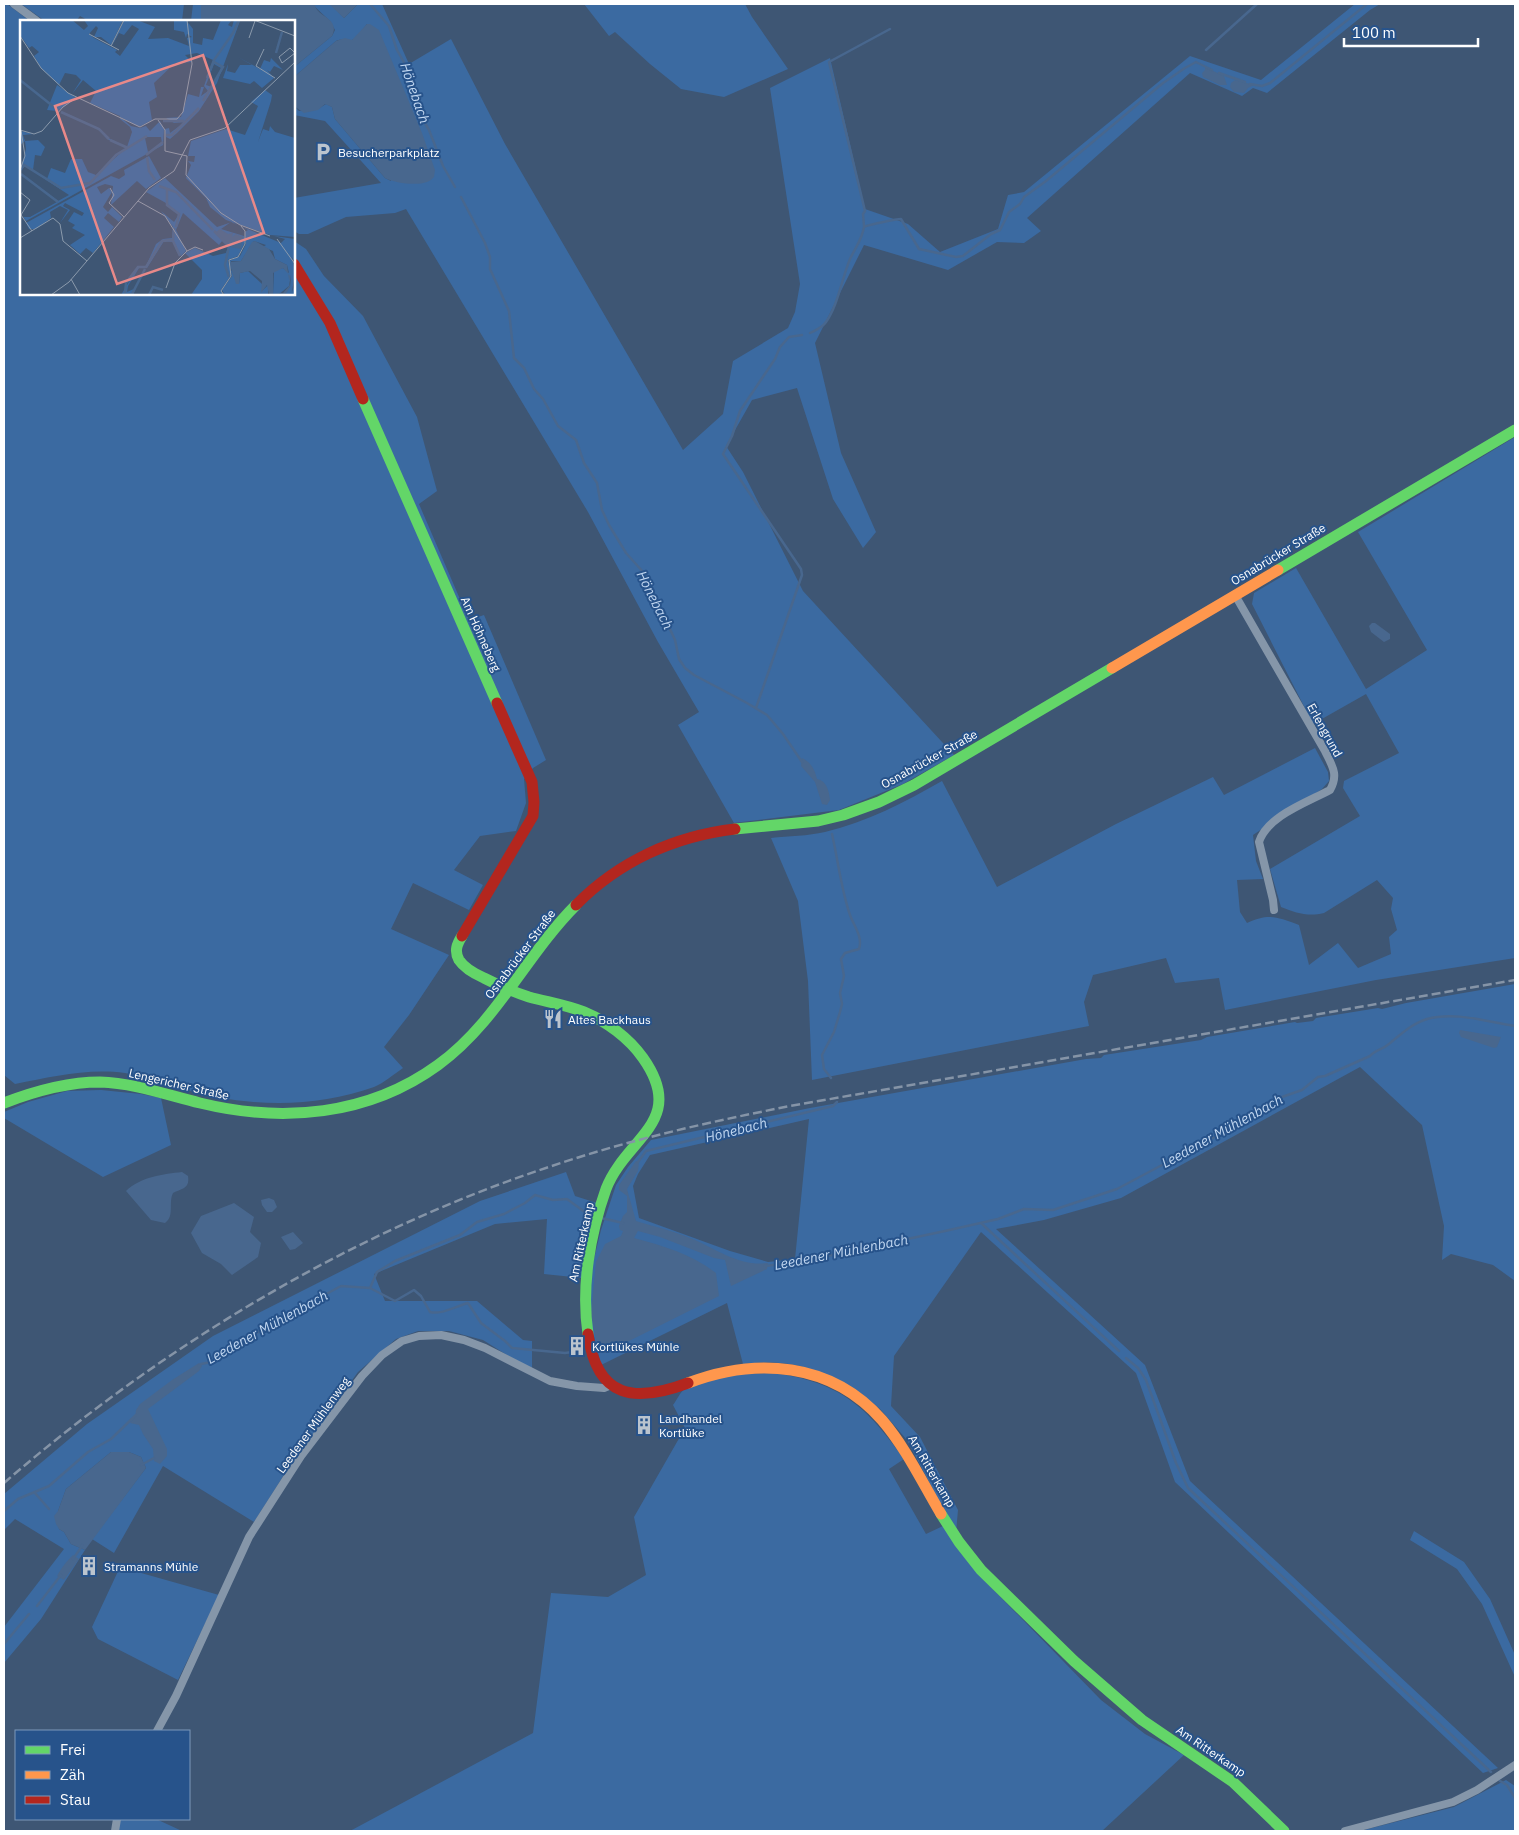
<svg xmlns="http://www.w3.org/2000/svg" width="1519" height="1835" viewBox="0 0 1519 1835" font-family="'IBM Plex Sans',sans-serif">
<style>
.green{fill:#3b6aa1;fill-rule:evenodd}
.water{fill:#48678e}
.lines{fill:none;stroke-linecap:round;stroke-linejoin:round}
.stream{stroke:#48678e;stroke-width:2.5}
.street{stroke:#8596a9;stroke-width:8}
.fast{stroke:#63d668;stroke-width:11}
.slow{stroke:#ff974d;stroke-width:11}
.jam{stroke:#b3261e;stroke-width:11}
.rail{stroke:#8594a7;stroke-width:2.5;stroke-dasharray:9 4;stroke-linecap:butt}
.labels{text-anchor:middle;dominant-baseline:central;stroke-width:4;stroke-linejoin:round;paint-order:stroke}
.poi-label{font-size:12px;fill:#fff;stroke:#27538b;text-anchor:start}
.street-label{font-size:12px;fill:#fff;stroke:#27538b}
.water-label{font-size:14px;font-style:italic;fill:#c1d7f1;stroke:#27538b}
.inset-river{fill:none;stroke:#48678e;stroke-width:2.5}
.inset-road{fill:none;stroke:#8b9aac;stroke-width:1}
.view{fill:#e88989;fill-opacity:0.15;stroke:#e88989;stroke-width:2.5}
.inset-edge{fill:none;stroke:#fff;stroke-width:2.5}
</style>
<rect width="100%" height="100%" fill="#3e5674"/>
<!-- green -->
<path class="green" d="M4,4H7L30,21H21V294H294V241L306,249L324,276L363,316L417,417L437,491L419,504L469,620L484,615L546,760L533,768L524,779L526,803L516,831L480,836L454,870L483,885L469,910L413,883L391,929L449,955L409,1015L384,1047L403,1068C394,1074 384,1083 374,1087C324,1105 269,1107 217,1097C186,1092 156,1078 125,1073C87,1068 51,1077 15,1084L4,1075Z
M21,4H184L182,21H89L80,16L76,21H45Z
M193,4H201V21H191Z
M315,4H331L344,18L358,4H382L409,64L451,39L505,144L683,450L723,414L733,361L788,328L795,312L800,284L770,88L830,58L865,209L908,224L940,252L998,229L1008,195L1024,192L1190,56L1261,80L1355,4H1380L1370,10L1267,93L1253,88L1242,96L1190,73L1027,218L1041,231L1024,243L997,242L948,270L864,245L815,343L841,453L876,532L863,548L833,499L797,388L752,400L726,446L743,472L803,591L954,755L903,784L839,810L734,823L678,725L699,712L658,642L588,512L406,209L395,213L346,217L308,234H299L294,231V198L381,183L325,121L294,115V106L299,111L318,109L326,104L332,107L335,119L385,178L391,181L367,24C363,29 357,38 352,40C346,42 342,38 336,41L294,77V67L332,36L335,30L330,21L314,6Z
M584,4H745L752,17L788,69L724,97L681,89L650,64L615,32L609,36Z
M1515,437V958L1376,980L1225,1010L1219,978L1175,983L1166,958L1093,975L1084,1002L1089,1026L812,1080L808,981L798,901L771,838C789,836 808,836 825,832C867,822 905,802 942,781L997,887L1116,824L1213,777L1224,795L1315,748L1328,772L1329,781L1322,789L1253,835L1256,861L1263,879L1237,880L1240,912L1247,923C1269,913 1277,917 1299,925L1309,965L1338,943L1358,968L1391,954L1389,937L1397,930L1391,909L1393,898L1377,880L1324,913C1308,917 1296,913 1281,907L1270,869L1360,816L1343,788L1344,781L1399,753L1366,694L1313,724L1252,604L1254,593L1296,568L1366,689L1427,650L1358,532Z
M1515,984V1281L1493,1265L1451,1254L1442,1260L1444,1226L1422,1125L1360,1067L1121,1198L1044,1220L996,1229L1145,1365L1190,1481L1498,1768L1483,1773L1175,1482L1136,1373L981,1232L894,1356L891,1406L920,1437L958,1510L956,1533L907,1440L880,1409L859,1392L856,1393C817,1367 790,1359 743,1364L727,1303L601,1365L591,1324L589,1279L601,1230L616,1185L628,1167L651,1140L810,1108L1086,1059L1101,1058L1104,1055L1201,1040L1207,1037L1295,1022L1297,1023L1313,1021L1316,1018L1378,1008L1382,1009L1406,1003ZM809,1119L795,1259L768,1262L730,1251L639,1218L633,1186L638,1174L650,1155Z
M101,1090L141,1094L161,1098L171,1145L103,1177L4,1118V1112L28,1102L67,1091Z
M566,1172L575,1196L597,1203L582,1278L544,1274L547,1219L495,1224L374,1274L385,1301H477L523,1340L532,1341V1371L483,1340L449,1331H418L396,1339L358,1372L291,1464L254,1522L163,1466L114,1553L92,1539L146,1468L141,1457L129,1452H111L66,1489L58,1511L59,1529L64,1532L71,1544L85,1550L41,1619L4,1663V1627L64,1549L15,1519L4,1530V1494L87,1424L213,1336L480,1201Z
M773,1373C840,1382 866,1406 904,1459L889,1469L926,1534L943,1526L983,1579L1101,1700L1145,1734L1184,1755L1102,1831H350L533,1733L551,1593L608,1597L646,1575L634,1517L685,1428L673,1405C677,1400 680,1392 685,1389C707,1373 748,1374 773,1373Z
M1414,1531L1464,1562L1490,1599L1515,1655V1677L1482,1604L1457,1569L1410,1540Z
M120,1567L219,1595L178,1680L98,1639L92,1627Z
M1506,1780L1515,1786V1831H1360L1454,1807Z
M119,1819H156L182,1831H116Z"/>
<!-- water -->
<path class="water" d="M201,4H315C315,17 341,17 332,36L294,67V21H201Z
M331,4H358L344,18L330,5Z
M367,24H370L379,30L422,133L435,170L434,177C432,179 430,181 427,182C417,186 394,183 385,178L335,119L332,107L325,104L318,110L304,113L294,106V77L336,41L345,38L352,40Z
M1205,67L1224,76L1227,85H1220L1203,77L1202,73L1205,70Z
M1235,80L1254,85L1248,88L1244,93L1234,92L1230,87L1231,83Z
M1372,623H1375L1390,634V639L1384,642L1371,632L1369,626Z
M802,758C811,762 815,770 817,779C827,781 829,791 830,800L827,805L822,804L815,782L801,766Z
M1460,1030L1501,1037L1497,1047L1494,1048L1461,1037L1459,1033Z
M636,1161L639,1162L638,1171L627,1189L636,1221C656,1227 677,1232 695,1240C717,1250 742,1267 768,1263L767,1269L731,1286L725,1260L714,1258L660,1237L638,1231L634,1238C664,1246 691,1254 716,1273L719,1296L605,1353L601,1352L596,1339L591,1314L596,1262L605,1244L621,1236L623,1231L620,1230L619,1226L623,1216L627,1212V1196L619,1190V1185Z
M182,1172L188,1176C190,1189 182,1188 173,1193C168,1203 175,1216 165,1223L151,1220L126,1191C140,1177 164,1174 182,1172Z
M269,1198L274,1200L277,1207L272,1212H267L262,1205L261,1200Z
M234,1203L254,1217L250,1232L261,1243L258,1257L232,1275L221,1264L202,1253L191,1233L201,1216Z
M293,1232L303,1243L295,1249L290,1250L281,1237Z
M199,1363L202,1366L199,1371L148,1409L167,1449V1456L160,1464L154,1461L153,1449L143,1434L139,1425L130,1423L135,1417L136,1410L140,1404L172,1380Z
M111,1452H129L141,1457L146,1468L85,1550L71,1544L64,1532L59,1529L56,1524L54,1516L58,1511L66,1489Z
M73,1555L79,1559L64,1580L57,1576C62,1567 66,1562 73,1555Z"/>
<g class="lines">
<!-- stream -->
<path class="stream" d="M370,4L389,26L397,50L410,73L414,94L420,106L422,118L429,130L443,166L455,187
M1206,50L1257,4
M1219,73L1245,82
M1250,84L1262,86L1270,83L1367,4
M461,197L485,243L490,257V269L509,311L514,358L524,368L534,389L543,399L558,426L576,440L584,463L597,483L602,510L609,525L626,553L644,573L675,640L679,659L685,668L694,675L747,703L767,715L783,734L802,762
M864,226L863,214L865,211L829,62L890,29
M810,333C816,330 822,328 826,322C838,305 842,278 850,259C855,248 862,240 864,227C867,225 897,219 901,219L919,249L956,257L963,256L991,234L1000,230L1009,212L1020,204L1024,197L1046,181L1163,83L1185,68L1196,62L1212,70
M756,708L802,575L801,569L723,454L732,436L740,411L775,359L780,347L789,337L802,335
M831,1078L824,1069L822,1055L834,1032L840,1012L842,1004L840,993L844,976L841,959L845,953L859,949C863,937 854,926 850,915C841,889 838,860 832,834
M638,1162L646,1151L833,1106L837,1102
M601,1218L623,1223
M981,1223L1119,1351
M765,1266L799,1262L945,1231L998,1219L1024,1209L1053,1210L1117,1189L1271,1107L1282,1097L1302,1090L1318,1077L1325,1076L1370,1056C1375,1050 1382,1050 1389,1044C1400,1035 1413,1023 1427,1019C1455,1011 1487,1022 1515,1026
M370,1288L395,1301L414,1290L421,1296L430,1312C442,1315 456,1306 468,1303L481,1323L505,1341L512,1348L565,1353L572,1352
M1126,1358L1138,1368L1146,1380L1176,1463L1188,1488L1491,1772
M199,1366L201,1364L211,1362L271,1324L341,1286L370,1288L377,1272L395,1261L460,1235L477,1222L504,1214L525,1203L535,1195L553,1200L567,1199L586,1213L596,1216
M141,1465L154,1458
M34,1492L49,1509
M4,1511L18,1499L49,1486L88,1452L111,1439L136,1415
M73,1559L80,1549L82,1545
M37,1606L61,1575
M4,1644L29,1614
M1500,1781L1507,1785L1515,1798"/>
<!-- street -->
<path class="street" d="M14,4L37,21
M1235,595L1325,751C1332,766 1339,774 1330,790C1308,802 1267,816 1259,842L1273,900L1274,910
M157,1731L176,1696L249,1537L301,1456L362,1376L382,1355L402,1341L419,1336L441,1335L464,1340L485,1348L550,1381L577,1386L604,1388L611,1385
M115,1831L117,1819
M1345,1831L1453,1802L1477,1790L1515,1765"/>
<!-- fast -->
<path class="fast" d="M363,399L497,703
M1278,570L1515,430
M735,829L818,821L843,815L879,802L914,785L1112,668
M462,936C457,944 454,951 459,960C465,969 475,974 484,978C498,985 513,992 529,997C547,1002 566,1005 584,1012C606,1021 629,1038 643,1058C688,1122 626,1137 606,1189C590,1234 581,1286 588,1334
M4,1103C35,1091 66,1082 100,1082C134,1083 167,1095 200,1103C282,1123 368,1116 438,1065C497,1022 526,955 576,905
M941,1514L959,1542L981,1570L1074,1661L1142,1720L1233,1782L1284,1831"/>
<!-- slow -->
<path class="slow" d="M1112,668L1278,570
M688,1383C756,1357 831,1362 882,1420C906,1448 922,1482 941,1514"/>
<!-- jam -->
<path class="jam" d="M294,264L330,323L363,399
M576,905C619,861 675,836 735,829
M462,936L533,816L534,802L532,782L497,703
M588,1334C597,1399 635,1403 688,1383"/>
<!-- rail -->
<path class="rail" d="M4,1483C161,1347 351,1232 549,1167C628,1140 709,1122 790,1106L1515,980"/>
</g>
<!-- icons -->
<defs>
<g id="parking-bare" transform="scale(1.5)"><path d="M-3.5-5.5H1a3.5 3.5 0 0 1 0 7H-1V5.5H-3.5ZM-1-3.4V-.6H.8a1.4 1.4 0 0 0 0-2.8Z" fill="#bbc4ce" stroke="#27538b" stroke-width="2.5" paint-order="stroke"/></g>
<g id="restaurant-bare" transform="scale(1.5)"><path d="M-5-6h1v4h1v-4h1v4h1v-4h1v5L-1.5 .5V6h-2V.5L-5-1ZM5-6V6H3V1.5H1.5Q1.5-4 5-6Z" fill="#bbc4ce" stroke="#27538b" stroke-width="2.5" paint-order="stroke"/></g>
<g id="building-bare" transform="scale(1.5)"><path d="M-4-6H4V6H1V3H-1V6H-4ZM-2.5-4.3h1.7v1.8h-1.7ZM.8-4.3h1.7v1.8H.8ZM-2.5-1h1.7V.8h-1.7ZM.8-1h1.7V.8H.8Z" fill="#bbc4ce" stroke="#27538b" stroke-width="2.5" paint-order="stroke"/></g>
</defs>
<g fill-rule="evenodd">
<use href="#parking-bare" x="323" y="152"/>
<use href="#restaurant-bare" x="553" y="1019"/>
<use href="#building-bare" x="577" y="1346"/>
<use href="#building-bare" x="644" y="1425"/>
<use href="#building-bare" x="89" y="1566"/>
</g>
<g class="labels">
<!-- poi labels -->
<g class="poi-label">
<text x="338" y="152">Besucherparkplatz</text>
<text x="568" y="1019">Altes Backhaus</text>
<text x="592" y="1346">Kortlükes Mühle</text>
<text x="659" y="1418">Landhandel<tspan x="659" dy="14">Kortlüke</tspan></text>
<text x="104" y="1566">Stramanns Mühle</text>
</g>
<!-- street labels -->
<g class="street-label">
<text transform="translate(1278 554) rotate(-31)">Osnabrücker Straße</text>
<text transform="translate(481 634) rotate(66)">Am Höhneberg</text>
<text transform="translate(1325 730) rotate(61)">Erlengrund</text>
<text transform="translate(929 759) rotate(-29)">Osnabrücker Straße</text>
<text transform="translate(520 954) rotate(-53)">Osnabrücker Straße</text>
<text transform="translate(179 1084) rotate(13)">Lengericher Straße</text>
<text transform="translate(581 1242) rotate(-78)">Am Ritterkamp</text>
<text transform="translate(313 1425) rotate(-54)">Leedener Mühlenweg</text>
<text transform="translate(932 1471) rotate(60)">Am Ritterkamp</text>
<text transform="translate(1211 1751) rotate(34)">Am Ritterkamp</text>
</g>
<!-- water labels -->
<g class="water-label">
<text transform="translate(415 93) rotate(71)">Hönebach</text>
<text transform="translate(655 600) rotate(63)">Hönebach</text>
<text transform="translate(736 1130) rotate(-14)">Hönebach</text>
<text transform="translate(1222 1131) rotate(-29)">Leedener Mühlenbach</text>
<text transform="translate(841 1252) rotate(-11)">Leedener Mühlenbach</text>
<text transform="translate(267 1327) rotate(-29)">Leedener Mühlenbach</text>
</g>
</g>
<!-- overview -->
<g transform="translate(20 20)">
<rect width="275" height="275" fill="#3e5674"/>
<path d="M0,0H52L64,10L68,6L64,0H103L91,25L81,17H74L78,8L76,6L69,14L74,18L97,30L95,32L100,36L119,9L112,5L104,15L99,13L92,26L104,0H117L135,7L128,19L148,18L169,26L167,18L172,17L167,14L166,18L164,12L154,10V0H166L173,9V23L182,25L183,18L193,20L201,0L211,1L208,5L212,7L214,0L220,1L197,63L179,91L157,113L150,119L146,117L145,109L149,108L150,113L165,102L154,103L146,98L161,97L168,74L179,77L181,67H184L181,76L188,71L184,66L193,40L177,33L165,35L172,42L155,43L134,63L137,77L129,82L132,100L119,107L100,97L111,106L120,108L126,106L130,111L140,101L144,109L143,125L6,201L3,197H10L37,182L1,153L38,181L49,175L5,146L0,152L6,129L5,121L0,125V111L13,114L3,115L5,121L18,120L25,127L21,136L15,135L13,150L27,159L31,148L45,153L51,139H62L68,152L76,155L106,128L87,119L79,110L41,91L80,109L88,118L107,127L112,112L110,107L100,99V96L70,83L76,71L63,60L52,74L61,60L56,55L45,53L39,65L21,48L14,36L19,32L12,26L9,28L0,15ZM194,44L201,48L192,67L186,65ZM127,117H141L142,123L128,132L125,118ZM218,37L240,49L244,40L250,42L251,38L263,50L254,46L250,52L247,50L254,58L242,68L234,61L230,64L203,58L208,44L207,51L215,53L220,45H232ZM37,65L56,78L38,91L27,90ZM245,70L252,75L251,81L238,122L243,109L249,111L250,106L255,112L275,118V217L250,215L206,200L190,187L186,178L166,158L171,145L168,141L174,142L175,136H168L171,121L206,109L225,115L238,86L231,82ZM129,136L141,158L126,169L117,161L91,185L93,166L85,164L77,167L81,174L89,168L92,172L83,187L88,192L92,187L102,197L99,202L88,193L84,198L94,207L73,233L66,228L60,234L50,225L65,215L52,208L55,205L48,201L54,192L62,196L64,193L45,183L43,186L50,190L40,203L48,190L40,186L30,192L31,198L16,209H9L6,203L91,156L99,159L105,155L104,150ZM145,158L197,207L212,202L217,205L211,202L201,209L224,216L225,222L218,236L208,240L211,255L201,270L203,275H171L182,259V250L165,233L175,228L193,236L206,233L208,227L202,221L199,225L163,193L156,210L166,231L161,236L153,222L144,221L127,248H119L108,266L107,272L116,268L113,275H101L118,247L126,246L136,224L143,219L152,218L153,207L141,191L154,202L159,194L146,183L126,172ZM223,207L261,223L265,219L254,216L275,219V242L272,237L275,252L272,272L275,265V275L264,274L270,267L271,255L269,266L258,275H205L202,270L212,256L209,241L220,236L226,224L225,212L228,210ZM234,221L246,225L243,227L253,231L255,239L267,245L269,253L263,248L254,250L253,275H248V265L242,271V264L228,251L220,253L219,264H216V256L211,250V241H221Z" fill="#3b6aa1" fill-rule="evenodd"/>
<path d="M200,209L208,214L213,213L212,217L216,214L223,217L221,229L210,227L213,223H206L196,212ZM235,221L249,229L255,239L267,245L270,267L265,275H249L247,265L241,273L242,261L230,251L220,253L219,264H216L209,242L221,241L232,222ZM263,248L270,256L269,266L263,273L253,274V253Z" fill="#48678e" fill-rule="evenodd"/>
<path class="inset-river" d="M256,33L262,12M187,58L194,40L213,13L219,0M0,60L39,91M183,81L203,47L194,42M41,92L79,109L89,119M143,101H164M146,115H152L179,88M90,120L108,128M126,135L143,122M127,137L129,151L135,160M1,149L4,145L41,168L70,163L96,135L127,116M1,154L38,182M139,166L156,172L193,210M147,170V185L159,194L156,207M194,211L209,226L205,245L209,257M153,221L160,236M105,273L106,263L118,247H126L142,221L153,220L154,208M102,275L112,274L125,249M129,275L133,267L143,270"/>
<path class="inset-road" d="M234,0L275,16M69,14L99,30M0,16L21,48L48,73L120,107L135,99H157L163,92L172,44L167,0M229,18L235,1M91,26L104,0M270,28L275,33L262,43L259,37ZM244,29L236,46L255,58M138,100L145,110V131L167,136L166,155L201,193L220,205L250,216M0,110L14,114L22,111L43,87L56,78M0,150L5,136L1,110M90,168L94,175L89,183L104,197M0,172L10,180L1,195L12,211M118,181L145,196L167,231L175,227L183,230M0,218L33,198L40,204L43,221L67,241M257,219L275,244M51,259L60,275M146,268L155,243L167,231M31,275L49,262L129,168L154,151L170,120L205,108L275,42M204,275L201,271L211,256L209,240L218,237L225,224V211L221,206"/>
<path class="view" d="M183,35L244,213L97,264L35,86Z"/>
<rect width="275" height="275" class="inset-edge"/>
</g>
<!-- border -->
<rect width="1519" height="1835" fill="none" stroke="#ffffff" stroke-width="10"/>
<!-- legend -->
<rect x="15" y="1730" width="175" height="90" fill="#27538b" stroke="#7d98b9"/>
<rect x="25" y="1746" width="25" height="8" fill="#63d668" stroke="#7d98b9"/>
<text x="60" y="1755" font-size="15" fill="#ffffff">Frei</text>
<rect x="25" y="1771" width="25" height="8" fill="#ff974d" stroke="#7d98b9"/>
<text x="60" y="1780" font-size="15" fill="#ffffff">Zäh</text>
<rect x="25" y="1796" width="25" height="8" fill="#b3261e" stroke="#7d98b9"/>
<text x="60" y="1805" font-size="15" fill="#ffffff">Stau</text>
<!-- scale -->
<path d="M1344 38v8h134v-8" fill="none" stroke="#ffffff" stroke-width="2.5"/>
<text x="1352" y="38" font-size="15" fill="#ffffff" stroke="#27538b" stroke-width="4" paint-order="stroke">100 m</text>
</svg>
